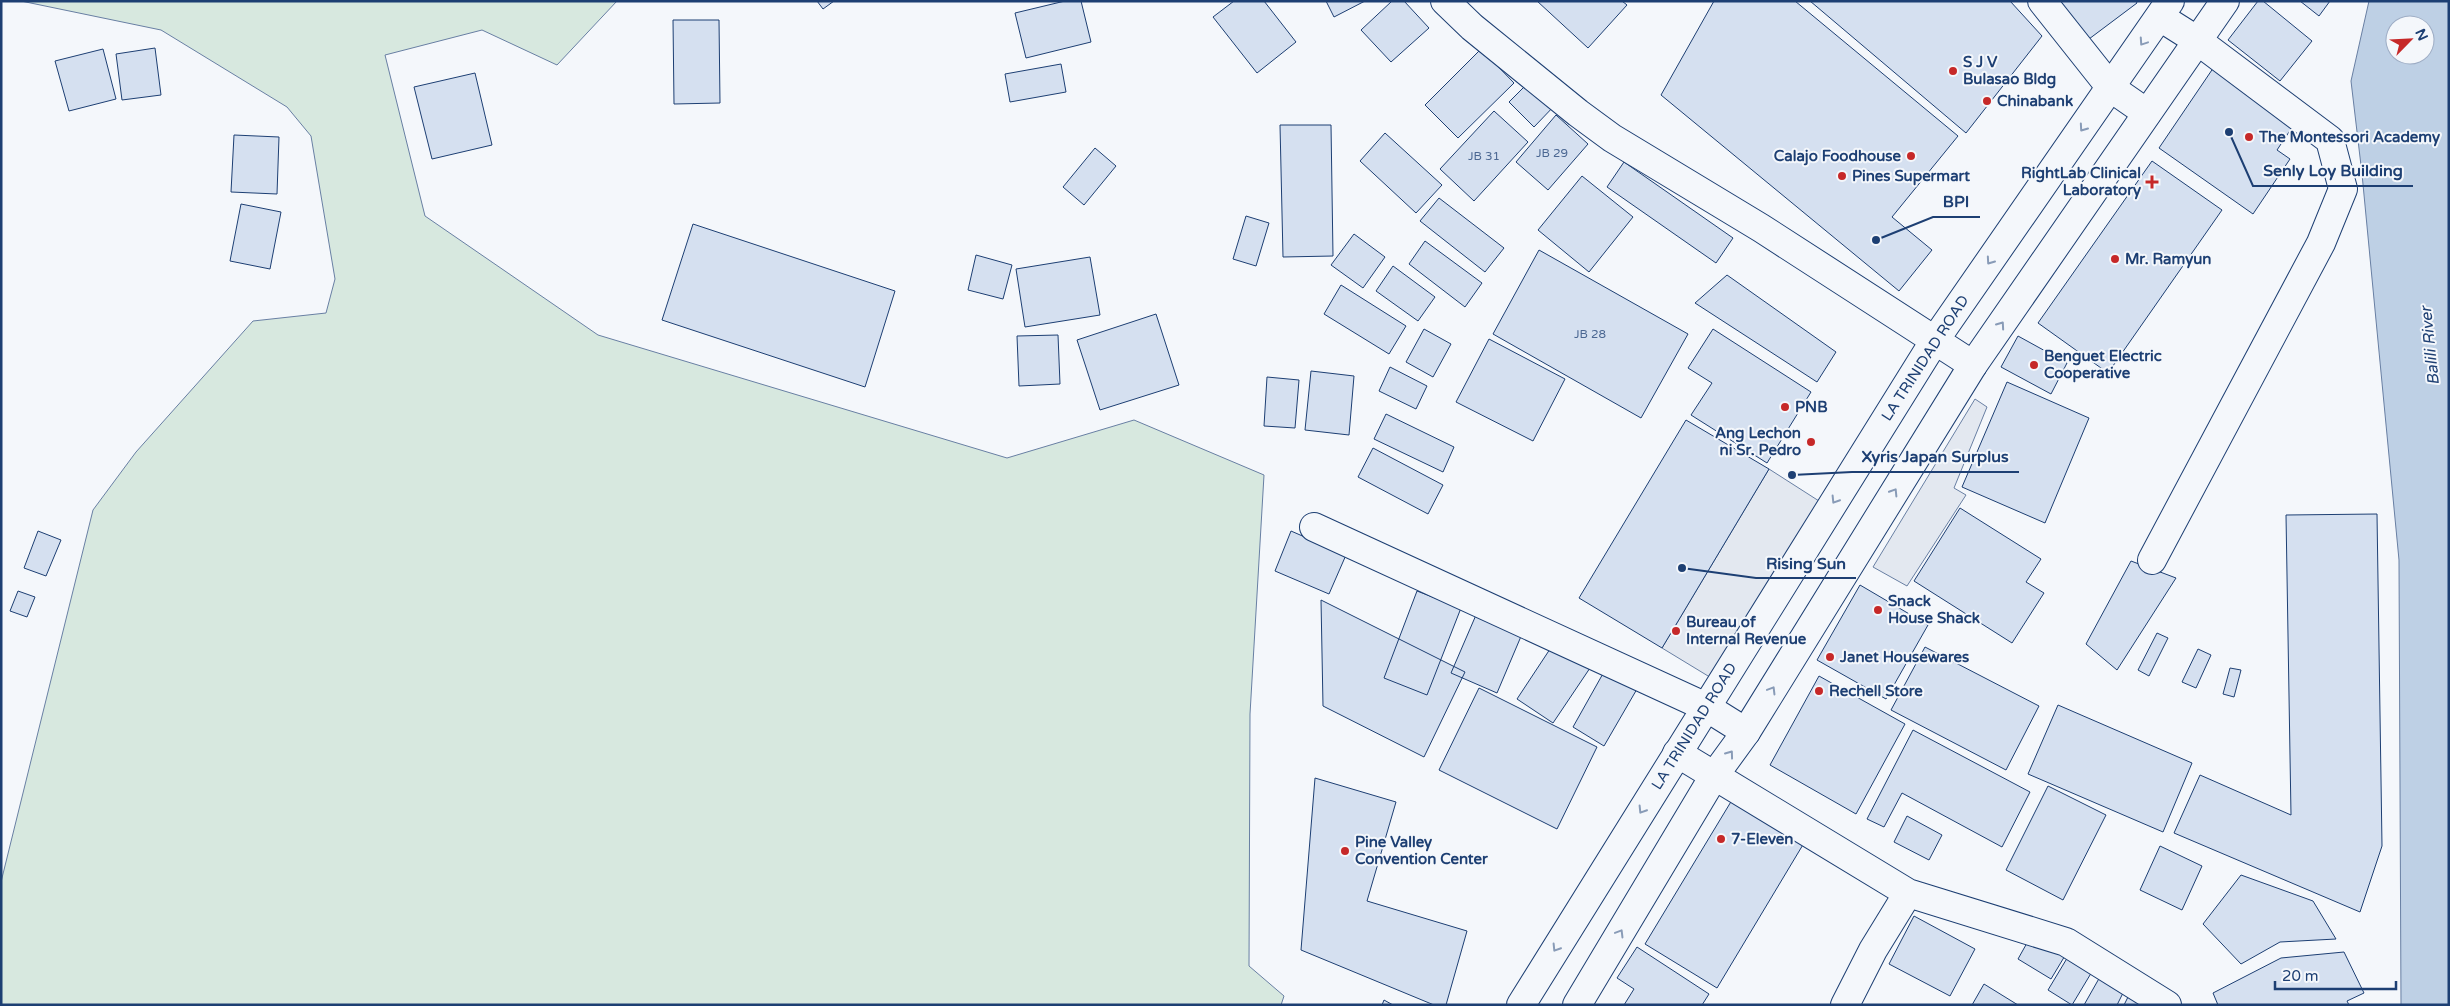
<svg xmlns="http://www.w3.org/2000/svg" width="2450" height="1006" viewBox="0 0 2450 1006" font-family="'Varela Round',sans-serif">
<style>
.green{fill:#d7e8df;stroke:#687fa3}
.parking{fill:#e3e8f0;stroke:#687fa3}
.water{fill:#bed0e5;stroke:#687fa3;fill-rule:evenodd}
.building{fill:#d5e0f0;stroke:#1d3f73}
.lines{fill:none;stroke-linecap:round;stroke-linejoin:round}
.minor-casing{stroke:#1d3f73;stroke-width:30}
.highway-casing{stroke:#1d3f73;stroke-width:30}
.minor{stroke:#f4f7fb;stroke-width:28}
.highway{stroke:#f4f7fb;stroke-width:28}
.oneway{stroke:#889bb7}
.poi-dot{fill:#c62828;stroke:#f4f7fb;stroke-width:2}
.labels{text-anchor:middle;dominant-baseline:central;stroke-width:4;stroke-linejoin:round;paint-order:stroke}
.number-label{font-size:12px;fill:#4b6792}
.poi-label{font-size:15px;font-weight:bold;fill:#1d3f73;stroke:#f4f7fb;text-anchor:start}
.street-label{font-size:15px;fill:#1d3f73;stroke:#f4f7fb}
.water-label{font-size:16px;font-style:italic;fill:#1d3f73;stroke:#f4f7fb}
.leader{fill:none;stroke:#1d3f73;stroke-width:2}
.callout-dot{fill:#1d3f73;stroke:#f4f7fb;stroke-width:2}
.callout-label{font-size:16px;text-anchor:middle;font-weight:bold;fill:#1d3f73;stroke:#f4f7fb;stroke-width:4;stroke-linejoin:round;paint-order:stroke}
</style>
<rect width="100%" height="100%" fill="#f4f7fb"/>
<!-- green -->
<path class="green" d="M21,1H617L557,65L482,30L385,55L425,216L598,335L1007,458L1134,420L1264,475L1250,714L1249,966L1284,996L1281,1005H1V882L93,510L136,452L253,321L326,313L335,279L311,136L287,107L161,30Z"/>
<!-- parking -->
<path class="parking" d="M1975,399L1987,407L1954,488L1966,495L1907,586L1873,567Z
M1769,469L1819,501L1713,679L1662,648Z"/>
<!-- water -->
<path class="water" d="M2369,1H2449V1005H2401L2399,560L2362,174L2351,81ZM2395,25H2425V55H2395Z"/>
<!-- building -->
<path class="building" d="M817,1H834L823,9Z
M1065,1H1081L1091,42L1026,58L1015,13Z
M1234,1H1264L1296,42L1257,73L1213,17Z
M1326,1H1365L1334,17Z
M1392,1H1404L1429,28L1391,62L1361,30Z
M1537,1H1622L1627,5L1588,48Z
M1714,1H1795L1958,136L1892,217L1932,250L1899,291L1661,95Z
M1810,1H2010L2042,36L1966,133Z
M2055,1H2136L2137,3L2085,42Z
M2258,1H2263L2312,41L2280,81L2228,40Z
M2300,1H2330L2319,16Z
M673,20H719L720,103L674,104Z
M155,48L161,95L122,100L116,54Z
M103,49L116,99L69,111L55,61Z
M1481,49L1514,83L1458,138L1425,105Z
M2218,61L2299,117L2277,150L2290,159L2253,214L2159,148Z
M1061,64L1066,92L1010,102L1005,74Z
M475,73L492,145L432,159L414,87Z
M1533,78L1557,103L1534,127L1509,102Z
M1494,111L1528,142L1474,201L1440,169Z
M1556,115L1588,144L1548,190L1516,162Z
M1280,125H1331L1333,256L1283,257Z
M1385,133L1442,185L1416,213L1360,161Z
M234,135L279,137L277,194L231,192Z
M1095,148L1116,166L1084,205L1063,187Z
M2152,161L2222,210L2108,373L2038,323Z
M1624,162L1733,238L1716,263L1607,187Z
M1582,176L1633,217L1589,272L1538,230Z
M1439,198L1504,248L1485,272L1420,221Z
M241,204L281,212L270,269L230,261Z
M1246,216L1269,223L1256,266L1233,259Z
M693,224L895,291L865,387L662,320Z
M1354,234L1385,257L1363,288L1331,265Z
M1425,241L1482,283L1465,307L1409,264Z
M1539,250L1688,334L1641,418L1493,334Z
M976,255L1012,265L1003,299L968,290Z
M1090,257L1100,315L1025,327L1016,269Z
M1393,266L1435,297L1418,321L1376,291Z
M1727,275L1836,352L1817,382L1695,303Z
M1341,285L1406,326L1389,354L1324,314Z
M1156,314L1179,385L1100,410L1077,340Z
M1424,329L1451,344L1433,377L1406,362Z
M1713,329L1811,392L1767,463L1691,415L1712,383L1688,368Z
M1058,335L1060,384L1019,386L1017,336Z
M2018,336L2067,363L2051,394L2001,367Z
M1489,339L1565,379L1533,441L1456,402Z
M1390,367L1427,386L1416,409L1379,391Z
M1311,371L1354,376L1349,435L1305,430Z
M1267,377L1299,380L1295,428L1264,426Z
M2007,382L2089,418L2045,523L1962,487Z
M1386,414L1454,447L1443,472L1374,439Z
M1686,420L1769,469L1662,648L1579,598Z
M1373,448L1443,485L1428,514L1358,477Z
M1960,508L2041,559L2026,582L2044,593L2012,643L1914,581Z
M2377,514L2382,846L2360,912L2174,833L2200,775L2291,815L2286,515Z
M38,531L61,540L46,576L24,568Z
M1291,531L1346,555L1329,594L1275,571Z
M2131,561L2176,578L2117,670L2086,644Z
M1860,585L1928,625L1886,699L1817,660Z
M18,591L35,597L27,617L10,611Z
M1417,591L1461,608L1427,695L1384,678Z
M1321,600L1465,672L1424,757L1323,706Z
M1476,615L1522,634L1497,693L1451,673Z
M2157,633L2168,638L2149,676L2138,670Z
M1554,643L1590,668L1553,723L1517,699Z
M1925,647L2039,706L2006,770L1891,710Z
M2198,649L2211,655L2196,688L2182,682Z
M2230,668L2241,670L2234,697L2223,694Z
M1605,670L1637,689L1604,746L1573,727Z
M1819,676L1905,724L1856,814L1770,765Z
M1479,688L1597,747L1557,829L1439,770Z
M2058,705L2192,763L2163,832L2028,774Z
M1913,730L2030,792L2002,847L1902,793L1884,827L1867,819Z
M1315,778L1396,802L1367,901L1467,931L1446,1005H1434L1301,950Z
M2048,786L2106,815L2063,900L2006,870Z
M1732,800L1804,843L1717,988L1645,944Z
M1907,816L1942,835L1929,860L1894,842Z
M2160,846L2202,866L2182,910L2140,890Z
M2241,875L2313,901L2336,939L2280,942L2241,964L2203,924Z
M1914,916L1975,949L1950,996L1889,964Z
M2032,934L2066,954L2051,979L2018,959Z
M1637,947L1709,994L1702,1005H1624L1634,989L1617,978Z
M2344,952L2364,993L2347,1001L2349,1005H2218L2213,993L2281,958Z
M2069,955L2093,970L2072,1005L2048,990Z
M2101,975L2125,989L2117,1005H2084Z
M1984,984L2018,1005H1972Z
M2132,989L2163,1005H2124Z
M1384,1000L1393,1005H1382Z"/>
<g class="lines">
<!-- minor casing -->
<g class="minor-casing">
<path id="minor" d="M1445,1L1472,27L1578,113L1612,138L1761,228L1973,365
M2042,1L2111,88L2147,113
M1314,527L1706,707L1746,732
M2152,560L2321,243L2343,189L2330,140L2198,41L2160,17
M1677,753L1908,893L2066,942L2167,1005
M1845,1005L1873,950L1908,893"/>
</g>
<!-- highway casing -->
<g class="highway-casing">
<path id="highway" d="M1521,1005L1935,340L2170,1
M1577,1005L1714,776L1746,732L1973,365L2225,1"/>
</g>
<!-- minor -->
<use href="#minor" class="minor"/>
<!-- highway -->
<use href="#highway" class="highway"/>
</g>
<!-- one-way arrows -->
<defs><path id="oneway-chevron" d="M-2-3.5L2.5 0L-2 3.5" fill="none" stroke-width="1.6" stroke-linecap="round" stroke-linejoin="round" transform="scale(1.25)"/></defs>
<g class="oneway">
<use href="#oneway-chevron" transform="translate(2143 42) rotate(124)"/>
<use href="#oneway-chevron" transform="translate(2083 128) rotate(125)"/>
<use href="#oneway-chevron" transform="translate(1990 261) rotate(125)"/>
<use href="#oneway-chevron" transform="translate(2001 325) rotate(-55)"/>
<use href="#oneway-chevron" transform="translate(1894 492) rotate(-58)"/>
<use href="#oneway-chevron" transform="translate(1835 500) rotate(122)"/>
<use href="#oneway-chevron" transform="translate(1772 690) rotate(-59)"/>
<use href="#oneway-chevron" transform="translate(1730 754) rotate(-54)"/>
<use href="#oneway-chevron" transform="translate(1642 810) rotate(122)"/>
<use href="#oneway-chevron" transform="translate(1620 933) rotate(-59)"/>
<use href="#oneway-chevron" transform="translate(1556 948) rotate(122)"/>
</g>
<!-- markers -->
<g class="poi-dot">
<circle cx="1953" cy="71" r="5"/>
<circle cx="1987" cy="101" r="5"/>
<circle cx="2249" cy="137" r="5"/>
<circle cx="1911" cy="156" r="5"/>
<circle cx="1842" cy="176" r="5"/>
<path d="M2149.5 174.5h5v5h5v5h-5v5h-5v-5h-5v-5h5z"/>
<circle cx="2115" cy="259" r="5"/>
<circle cx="2034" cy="365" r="5"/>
<circle cx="1785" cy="407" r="5"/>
<circle cx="1811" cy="442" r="5"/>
<circle cx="1878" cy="610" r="5"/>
<circle cx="1676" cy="631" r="5"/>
<circle cx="1830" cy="657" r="5"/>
<circle cx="1819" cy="691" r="5"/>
<circle cx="1721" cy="839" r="5"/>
<circle cx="1345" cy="851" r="5"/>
</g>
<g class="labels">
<!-- number labels -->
<g class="number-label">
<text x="1552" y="153">JB 29</text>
<text x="1484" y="156">JB 31</text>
<text x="1590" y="334">JB 28</text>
</g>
<!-- poi labels -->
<g class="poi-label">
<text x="1963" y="62">S J V<tspan x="1963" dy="17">Bulasao Bldg</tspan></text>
<text x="1997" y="101">Chinabank</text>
<text x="2259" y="137">The Montessori Academy</text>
<text x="1901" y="156" text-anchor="end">Calajo Foodhouse</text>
<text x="2141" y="173" text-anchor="end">RightLab Clinical<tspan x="2141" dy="17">Laboratory</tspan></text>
<text x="1852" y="176">Pines Supermart</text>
<text x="2125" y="259">Mr. Ramyun</text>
<text x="2044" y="356">Benguet Electric<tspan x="2044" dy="17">Cooperative</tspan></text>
<text x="1795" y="407">PNB</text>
<text x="1801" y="433" text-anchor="end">Ang Lechon<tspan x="1801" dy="17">ni Sr. Pedro</tspan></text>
<text x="1888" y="601">Snack<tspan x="1888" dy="17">House Shack</tspan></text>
<text x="1686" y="622">Bureau of<tspan x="1686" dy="17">Internal Revenue</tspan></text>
<text x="1840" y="657">Janet Housewares</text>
<text x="1829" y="691">Rechell Store</text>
<text x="1731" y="839">7-Eleven</text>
<text x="1355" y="842">Pine Valley<tspan x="1355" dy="17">Convention Center</tspan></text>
</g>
<!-- street labels -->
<g class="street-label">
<text transform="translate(1925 358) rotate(-57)">LA TRINIDAD ROAD</text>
<text transform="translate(1694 726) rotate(-58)">LA TRINIDAD ROAD</text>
</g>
<!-- water labels -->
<g class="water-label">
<text transform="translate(2430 346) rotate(-96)">Balili River</text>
</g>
</g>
<!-- callouts -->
<path class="leader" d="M2229 132L2253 186H2413M1876 240L1933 217H1980M1792 475L1852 472H2019M1682 568L1756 578H1856"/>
<g class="callout-dot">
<circle cx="2229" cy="132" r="5"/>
<circle cx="1876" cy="240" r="5"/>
<circle cx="1792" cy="475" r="5"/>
<circle cx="1682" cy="568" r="5"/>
</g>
<g class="callout-label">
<text x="2333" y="176">Senly Loy Building</text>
<text x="1956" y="207">BPI</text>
<text x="1935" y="462">Xyris Japan Surplus</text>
<text x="1806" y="569">Rising Sun</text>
</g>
<!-- border -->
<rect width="2450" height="1006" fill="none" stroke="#1d3f73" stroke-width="5"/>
<!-- north arrow -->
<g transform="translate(2410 40) rotate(66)"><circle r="24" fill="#f4f7fb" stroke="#9eadc5"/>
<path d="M0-4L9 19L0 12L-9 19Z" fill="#c62828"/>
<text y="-8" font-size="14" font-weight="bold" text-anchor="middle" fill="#1d3f73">N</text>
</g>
<!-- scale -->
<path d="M2275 981v8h121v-8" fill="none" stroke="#1d3f73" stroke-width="2.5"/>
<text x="2282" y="981" font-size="15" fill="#1d3f73" stroke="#f4f7fb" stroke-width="4" paint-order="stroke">20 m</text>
</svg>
